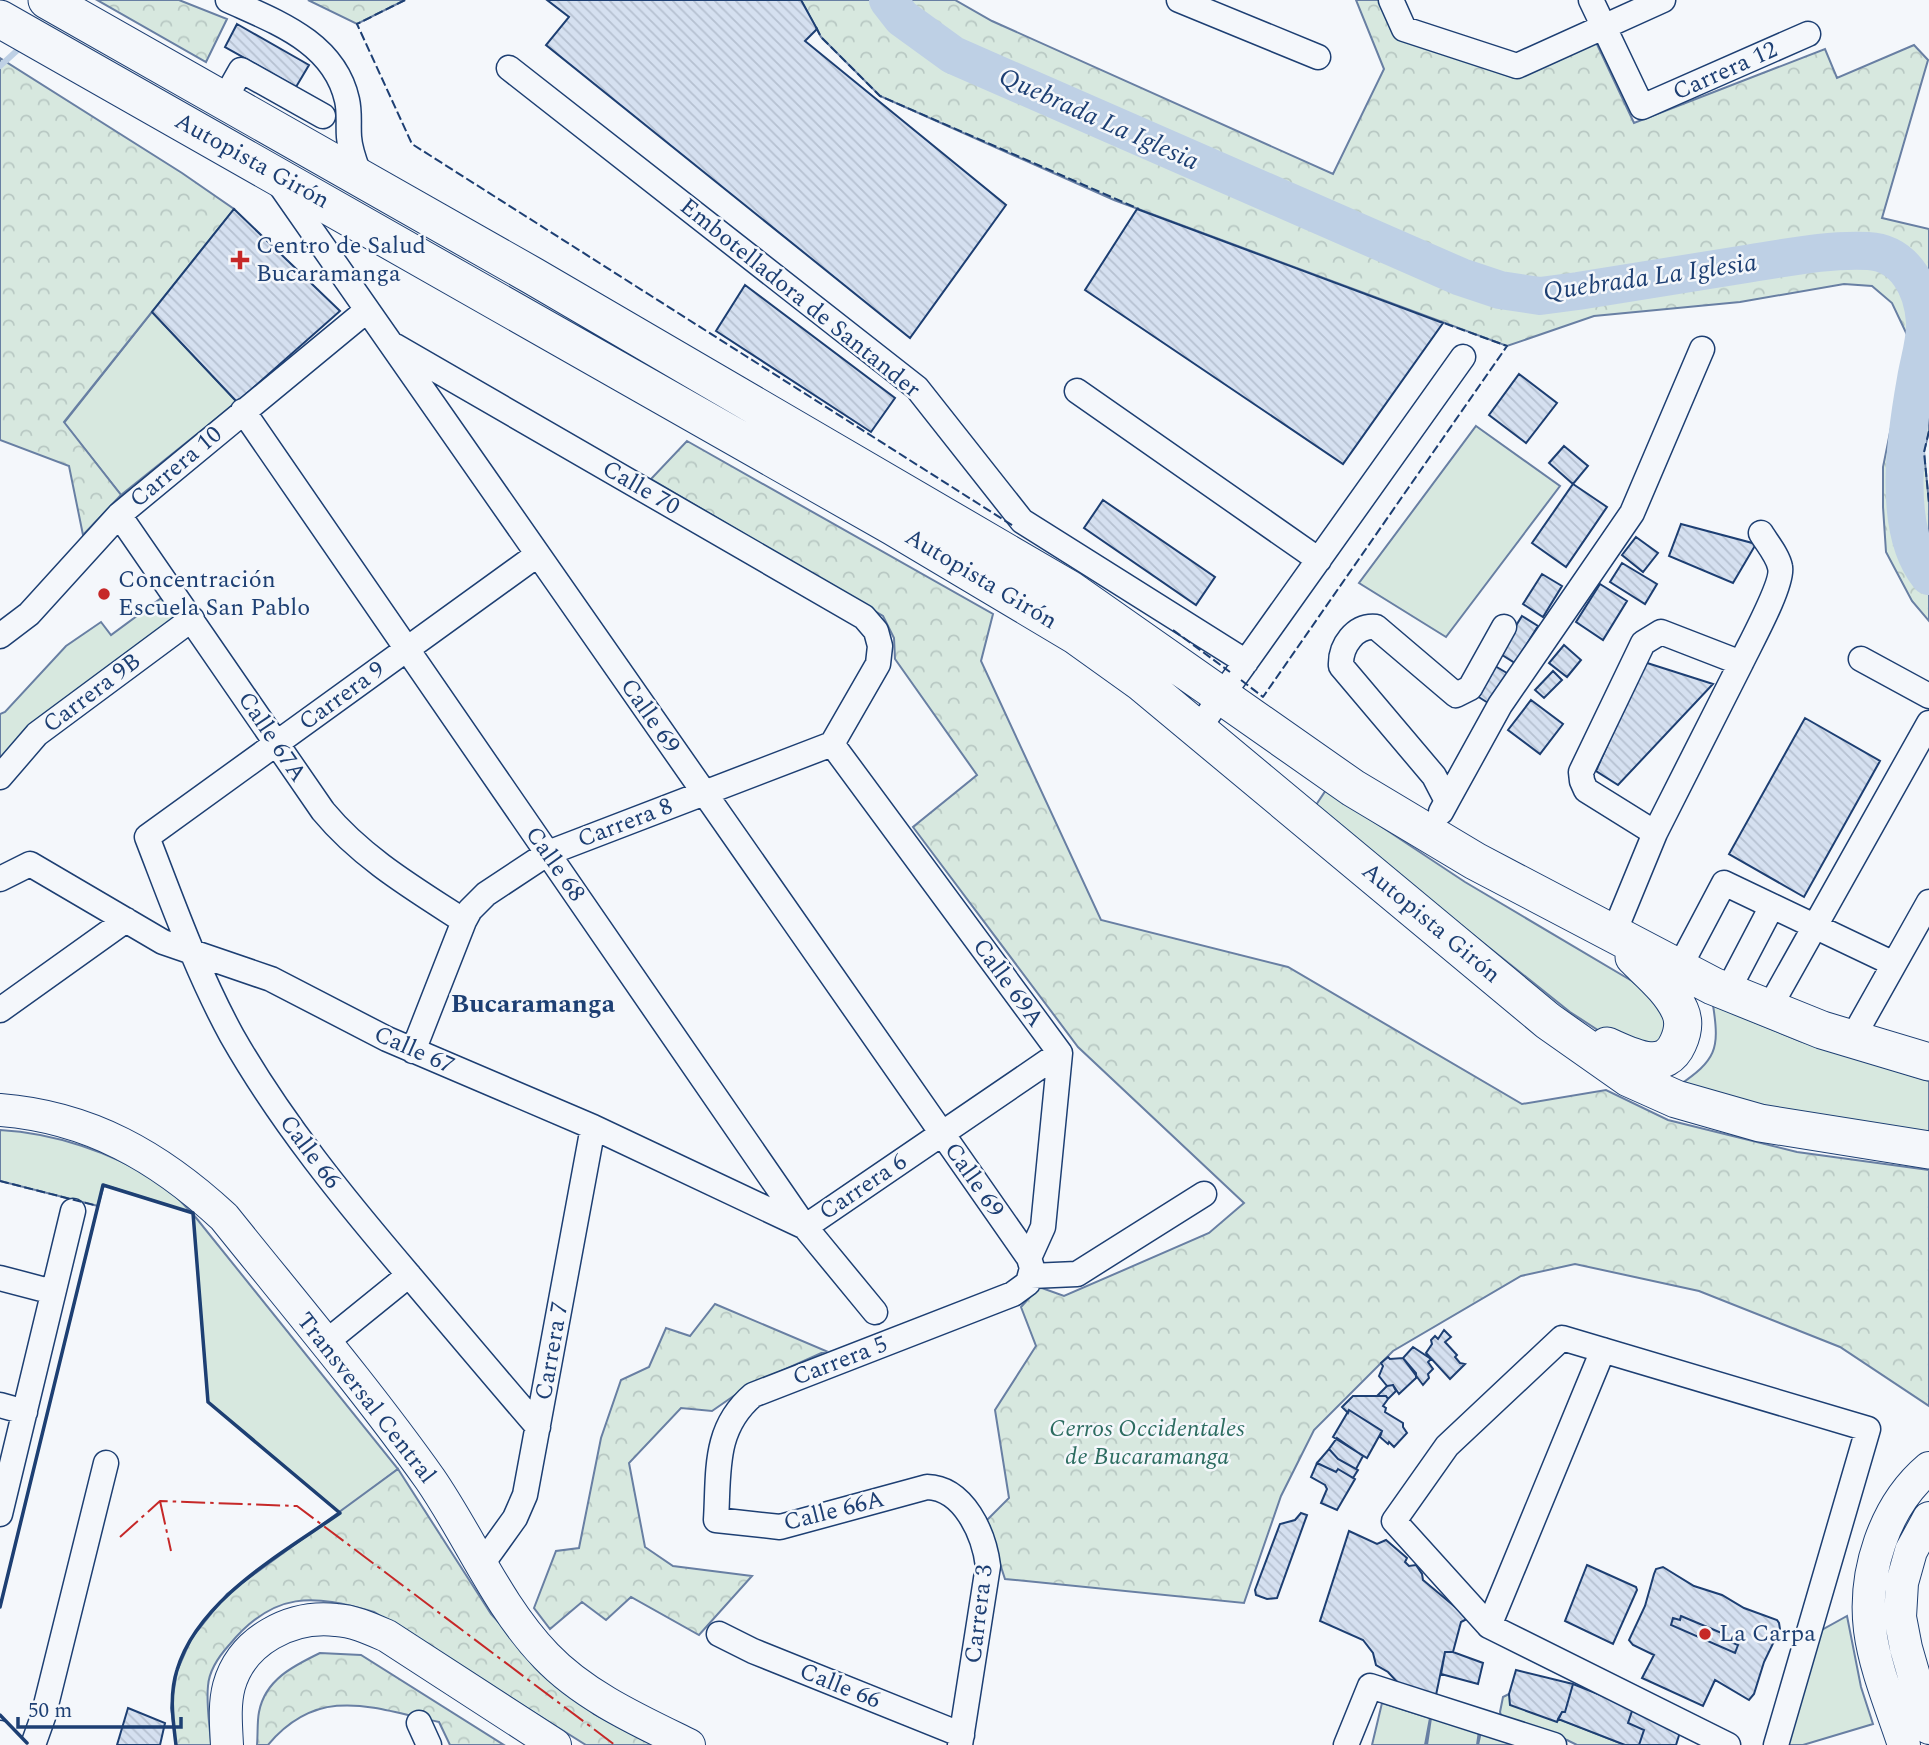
<svg xmlns="http://www.w3.org/2000/svg" width="1929" height="1745" viewBox="0 0 1929 1745" font-family="Spectral,serif">
<style>
.green{fill:#d7e8df;stroke:#687fa3;stroke-width:2}
.forest{fill:url(#forest-crowns);stroke:#687fa3;stroke-width:2}
.lines{fill:none;stroke-linecap:round;stroke-linejoin:round}
.stream{stroke:#bed0e5;stroke-width:6}
.river{stroke:#bed0e5;stroke-width:38}
.building{fill:url(#building-back-hatch);stroke:#1d3f73;stroke-width:2}
.minor-casing{stroke:#1d3f73;stroke-width:27}
.major-casing{stroke:#1d3f73;stroke-width:34}
.highway-casing{stroke:#1d3f73;stroke-width:39}
.minor{stroke:#f4f7fb;stroke-width:24}
.major{stroke:#f4f7fb;stroke-width:32}
.highway{stroke:#f4f7fb;stroke-width:37}
.fence{stroke:#1d3f73;stroke-width:2;stroke-dasharray:9 3.5;stroke-linecap:butt}
.wall{stroke:#1d3f73;stroke-width:3.5}
.power{stroke:#c62828;stroke-width:2;stroke-dasharray:24 5 3.5 5;stroke-linecap:butt}
.poi-dot{fill:#c62828;stroke:#f4f7fb;stroke-width:2.5}
.labels{text-anchor:middle;dominant-baseline:central;stroke-width:5;stroke-linejoin:round;paint-order:stroke}
.street-label{font-size:24px;fill:#1d3f73;stroke:#f4f7fb}
.poi-label{font-size:24px;fill:#1d3f73;stroke:#f4f7fb;text-anchor:start}
.park-label{font-size:24px;font-style:italic;fill:#2c6c60;stroke:#f4f7fb}
.water-label{font-size:26px;font-style:italic;fill:#1d3f73;stroke:#f4f7fb}
.neighbourhood-label{font-size:26px;font-weight:bold;fill:#1d3f73;stroke:#f4f7fb}
</style>
<defs>
<pattern id="forest-crowns" width="20" height="18" patternUnits="userSpaceOnUse" patternTransform="scale(1.75)"><rect width="20" height="18" fill="#d7e8df"/><path d="M2 6a3 3 0 1 1 6 0M12 15a3 3 0 1 1 6 0" fill="none" stroke="#b8c8c3"/></pattern>
<pattern id="building-back-hatch" width="6" height="6" patternUnits="userSpaceOnUse" patternTransform="scale(1.75)"><rect width="6" height="6" fill="#d5e0f0"/><path d="M-1 5l2 2M0 0l6 6M5-1l2 2" fill="none" stroke="#b6c1d1"/></pattern>
</defs>
<rect width="100%" height="100%" fill="#f4f7fb"/>
<!-- green -->
<path class="green" d="M152,312L237,402L121,495L64,423Z
M1476,426L1560,486L1446,637L1359,583Z
M164,596L179,618L0,761V714L5,712L66,646L101,622L111,635Z
M1326,790L1465,882L1632,981L1661,1005L1666,1030L1658,1043L1647,1051L1607,1036L1570,1012L1314,808Z
M1713,1005L1800,1041L1929,1081V1136L1802,1117L1678,1086C1716,1060 1720,1050 1713,1005Z
M0,1130C54,1133 111,1152 157,1181C170,1189 182,1203 193,1214L398,1469L340,1513L208,1402L193,1213L104,1185L98,1206L0,1181Z
M1847,1616L1861,1687L1873,1724L1803,1745H1779L1820,1631Z
M1509,1694L1511,1700L1625,1745H1577L1567,1740L1515,1726L1502,1718L1500,1712L1503,1697Z
M1382,1703L1430,1718L1425,1745H1372Z
M1431,1718L1479,1731L1477,1745H1427Z
M1481,1732L1529,1745H1478Z"/>
<!-- forest -->
<path class="forest" d="M97,0H179L227,19L206,62Z
M308,0H405L357,24Z
M801,0H955L992,21L1333,174L1384,69L1356,0H1381L1397,36L1514,78L1595,40L1634,123L1825,49L1837,78L1914,45L1928,60L1882,218L1929,229V431L1924,452L1929,503V621L1912,601L1886,552L1883,507V467L1909,339L1892,303L1872,286L1844,284L1740,302L1594,316L1507,346L1114,200L880,96L821,37Z
M0,58L182,173L234,209L64,422L121,495L83,535L69,466L0,440Z
M687,441L993,614L981,661L1101,920L1288,967L1522,1104L1606,1090L1668,1120L1797,1152L1929,1170V1406L1840,1347L1699,1291L1575,1264L1521,1276L1393,1351L1314,1430L1281,1496L1244,1603L1005,1579L986,1521L1009,1498L995,1410L1036,1346L1021,1307L1039,1287L1064,1296L1209,1233L1244,1203L1078,1047L913,827L977,775L895,659L894,638L883,616L651,479Z
M715,1304L826,1351L748,1386L712,1411L681,1408L629,1463L645,1547L673,1566L752,1576L699,1635L631,1597L606,1620L582,1602L550,1629L534,1608L556,1551L579,1548L601,1438L621,1380L649,1367L666,1328L690,1336Z
M398,1469L491,1614L547,1676L594,1714L653,1745H586L374,1612C313,1594 274,1591 230,1644C219,1656 209,1670 208,1686C206,1705 210,1726 211,1745H176L171,1708L177,1671L191,1639L227,1594Z
M320,1653L361,1655L504,1745H450L439,1722C373,1708 319,1684 268,1745H257C258,1734 257,1722 259,1712C265,1680 293,1666 320,1653Z"/>
<g class="lines">
<!-- stream -->
<path class="stream" d="M0,66L22,46"/>
<!-- river -->
<path class="river" d="M888,0L902,18L953,55L1461,277L1500,290L1540,296L1578,291C1634,282 1690,273 1746,264C1786,258 1827,249 1868,251C1905,253 1923,288 1925,322C1926,340 1919,361 1916,379C1906,435 1891,529 1929,576"/>
</g>
<!-- building -->
<path class="building" d="M547,0H801L817,29L805,41L1006,205L910,338L546,45L569,17Z
M237,24L309,65L296,87L225,47Z
M234,209L340,311L237,402L152,312Z
M1137,209L1443,323L1343,464L1085,290Z
M745,285L895,398L871,432L716,331Z
M1519,374L1557,403L1526,443L1489,415Z
M1564,446L1588,466L1573,484L1549,463Z
M1573,484L1607,507L1566,567L1532,543Z
M1103,500L1215,577L1196,605L1084,528Z
M1681,524L1756,544L1733,583L1669,556Z
M1636,537L1658,553L1643,572L1622,555Z
M1622,563L1657,584L1645,604L1610,582Z
M1542,574L1562,586L1543,617L1523,604Z
M1600,584L1627,601L1603,640L1576,622Z
M1522,616L1538,626L1515,663L1499,653Z
M1564,645L1581,660L1567,677L1549,663Z
M1644,662L1713,684L1618,785L1596,771Z
M1495,666L1512,676L1493,706L1477,696Z
M1553,671L1562,680L1544,698L1535,690Z
M1531,700L1563,724L1540,754L1508,730Z
M1805,718L1880,761L1804,897L1729,854Z
M1444,1330L1451,1337L1445,1342L1457,1355L1455,1357L1460,1363L1465,1364L1450,1379L1426,1353L1432,1344L1431,1340L1435,1336L1438,1339Z
M1413,1347L1431,1359L1428,1362L1433,1369L1428,1374L1429,1378L1423,1385L1403,1358Z
M1388,1357L1390,1359L1403,1358L1416,1373V1378L1399,1394L1393,1385L1387,1386L1379,1376L1383,1366L1381,1363Z
M1393,1385L1396,1391L1388,1399L1386,1396H1377L1387,1386Z
M1353,1396H1386L1388,1399L1383,1406L1386,1408L1385,1412L1403,1423V1427L1407,1433L1394,1447L1389,1442L1388,1444L1380,1437L1382,1431L1349,1410L1348,1413L1342,1407Z
M1349,1410L1382,1431L1367,1458L1333,1437Z
M1337,1438L1363,1456L1356,1469L1338,1459L1329,1449Z
M1329,1449L1338,1459L1358,1470L1353,1478L1338,1469L1336,1472L1317,1463Z
M1317,1463L1336,1472L1338,1469L1355,1479L1337,1510L1321,1503L1327,1489L1325,1485L1311,1477Z
M1301,1513L1307,1515L1277,1598L1267,1599L1256,1595L1255,1590L1280,1524L1295,1520Z
M1349,1531L1377,1544L1386,1540L1407,1558L1405,1562L1409,1566L1416,1565L1422,1574L1423,1580L1466,1616L1467,1619L1461,1622L1453,1652H1445L1436,1695L1400,1685L1388,1672L1376,1665L1373,1653L1363,1640L1320,1621Z
M1587,1565L1636,1587L1637,1590L1613,1644L1565,1621Z
M1663,1567L1694,1586L1722,1595L1744,1608L1777,1620L1779,1623L1780,1629L1764,1662L1754,1694L1749,1700L1715,1680L1703,1706L1642,1678L1654,1655L1633,1645L1629,1640L1645,1606L1654,1574L1656,1569Z
M1681,1616L1724,1634L1722,1638L1738,1645L1735,1653L1671,1625L1673,1618L1680,1620Z
M1445,1652H1453L1483,1663L1478,1684L1441,1674Z
M1516,1670L1573,1684L1565,1712H1562L1557,1722L1510,1705L1509,1694Z
M1573,1684L1633,1708L1628,1723L1644,1730L1639,1745H1625L1558,1719L1562,1712H1565Z
M128,1708L165,1723L160,1745H117Z
M1633,1708L1681,1729L1676,1745H1639L1644,1730L1628,1723Z"/>
<g class="lines">
<!-- minor casing -->
<g class="minor-casing">
<path id="minor" d="M228,0C276,22 334,42 347,100C350,113 348,125 349,137C350,152 356,165 361,179
M1179,0L1318,57
M1391,0L1404,29L1517,66L1663,0
M1591,0L1642,107L1808,34
M509,68L917,388L1022,521L1246,662
M224,100L241,70L323,116
M278,182L1029,1258L1032,1268L1028,1283L1013,1294L753,1395C713,1429 719,1472 716,1520L780,1527L927,1487C964,1488 984,1534 988,1566L960,1745
M395,346L864,617L876,631L880,646L878,664L832,744L548,853L486,894L470,910L464,921L413,1051
M1077,391L1319,560
M243,411L805,1227L875,1312
M119,515L323,811C362,858 413,888 464,921
M537,555L147,837C173,904 197,972 232,1036C281,1122 344,1199 408,1274C451,1325 494,1376 538,1427
M0,636L29,614L119,515L366,311
M1861,659L1929,696
M1741,663C1749,646 1784,583 1780,567C1778,556 1767,543 1761,533
M1198,729L1463,357
M832,744L1060,1053L1043,1227L1029,1258
M0,777L37,734L192,619
M1447,801L1500,705L1632,513L1702,349
M1441,812L1447,801L1434,776L1341,666C1340,646 1355,625 1376,627L1456,695L1470,688L1504,627
M0,879L30,864L163,942L271,979L387,1039L593,1127L805,1227L1060,1053
M1613,935L1655,833L1741,663L1661,632L1643,643L1581,772L1582,781L1586,790L1655,833
M1678,970L1724,883L1894,964
M1727,992L1772,906
M0,1010L126,920
M1768,1010L1929,723
M1852,1039L1929,902
M1031,1276L1077,1274L1204,1194
M0,1278L53,1292
M325,1343L409,1275
M0,1405L25,1412
M0,1514L73,1211
M482,1564L515,1518L525,1495L593,1127
M1489,1626L1603,1350
M719,1634L753,1651L962,1735
M419,1723L429,1745
M0,1733L12,1745
M33,1745L43,1717L106,1463
M1346,1745L1370,1686L1554,1745
M1728,1745L1489,1626L1394,1521L1447,1446L1562,1338L1868,1429L1776,1745"/>
</g>
<!-- major casing -->
<g class="major-casing">
<path id="major" d="M0,1110C90,1117 159,1157 224,1217C293,1303 366,1389 430,1479C470,1537 497,1605 546,1656C584,1696 640,1721 689,1745
M1929,1518L1911,1551L1902,1583L1900,1617L1906,1648L1929,1728
M227,1745C226,1725 224,1705 229,1686C242,1640 291,1615 336,1620C354,1621 371,1629 387,1636L555,1745
M1904,1745C1892,1708 1875,1669 1870,1630C1863,1573 1884,1506 1929,1468"/>
</g>
<!-- highway casing -->
<g class="highway-casing">
<path id="highway" d="M47,0L533,276L1069,589L1353,788L1475,861L1713,986L1822,1030L1929,1062
M0,19L892,526L1075,635L1142,683L1548,1021L1629,1078L1676,1099L1760,1123L1929,1150
M1607,1046C1630,1056 1664,1075 1678,1043C1683,1032 1685,1022 1680,1011C1671,990 1650,973 1634,957"/>
</g>
<!-- minor -->
<use href="#minor" class="minor"/>
<!-- major -->
<use href="#major" class="major"/>
<!-- highway -->
<use href="#highway" class="highway"/>
<!-- fence -->
<path class="fence" d="M405,0L357,24L412,144L1015,527
M816,27L821,37L880,96L1139,209
M1929,431L1924,452L1929,503
M1173,630L1230,672
M1241,680L1263,697L1507,346L1441,322
M0,1181L98,1206L0,1607"/>
<!-- wall -->
<path class="wall" d="M0,1607L103,1185L193,1213L208,1402L340,1513C283,1553 198,1599 177,1670C169,1695 173,1720 176,1745
M0,1715L27,1743"/>
<!-- power -->
<path class="power" d="M160,1501L171,1551
M120,1537L160,1501L297,1506L615,1745"/>
</g>
<!-- markers -->
<g class="poi-dot">
<path d="M236.5 249.5h7v7h7v7h-7v7h-7v-7h-7v-7h7z"/>
<circle cx="104" cy="594" r="7"/>
<circle cx="1705" cy="1634" r="7"/>
</g>
<g class="labels">
<!-- street labels -->
<g class="street-label">
<text transform="translate(1725 71) rotate(-24)">Carrera 12</text>
<text transform="translate(252 161) rotate(29)">Autopista Girón</text>
<text transform="translate(800 298) rotate(39)">Embotelladora de Santander</text>
<text transform="translate(176 467) rotate(-40)">Carrera 10</text>
<text transform="translate(641 488) rotate(30)">Calle 70</text>
<text transform="translate(981 579) rotate(31)">Autopista Girón</text>
<text transform="translate(92 693) rotate(-37)">Carrera 9B</text>
<text transform="translate(342 696) rotate(-36)">Carrera 9</text>
<text transform="translate(650 716) rotate(55)">Calle 69</text>
<text transform="translate(272 737) rotate(56)">Calle 67A</text>
<text transform="translate(625 823) rotate(-21)">Carrera 8</text>
<text transform="translate(555 864) rotate(55)">Calle 68</text>
<text transform="translate(1431 923) rotate(40)">Autopista Girón</text>
<text transform="translate(1008 983) rotate(54)">Calle 69A</text>
<text transform="translate(414 1050) rotate(24)">Calle 67</text>
<text transform="translate(310 1152) rotate(53)">Calle 66</text>
<text transform="translate(974 1180) rotate(55)">Calle 69</text>
<text transform="translate(863 1187) rotate(-34)">Carrera 6</text>
<text transform="translate(552 1351) rotate(-80)">Carrera 7</text>
<text transform="translate(840 1361) rotate(-21)">Carrera 5</text>
<text transform="translate(366 1398) rotate(52)">Transversal Central</text>
<text transform="translate(834 1511) rotate(-14)">Calle 66A</text>
<text transform="translate(979 1614) rotate(-83)">Carrera 3</text>
<text transform="translate(840 1686) rotate(22)">Calle 66</text>
</g>
<!-- poi labels -->
<g class="poi-label">
<text x="256" y="246">Centro de Salud<tspan x="256" dy="28">Bucaramanga</tspan></text>
<text x="118" y="580">Concentración<tspan x="118" dy="28">Escuela San Pablo</tspan></text>
<text x="1719" y="1634">La Carpa</text>
</g>
<!-- park labels -->
<g class="park-label">
<text x="1147" y="1429">Cerros Occidentales<tspan x="1147" dy="28">de Bucaramanga</tspan></text>
</g>
<!-- water labels -->
<g class="water-label">
<text transform="translate(1099 119) rotate(24)">Quebrada La Iglesia</text>
<text transform="translate(1650 277) rotate(-8)">Quebrada La Iglesia</text>
</g>
<!-- neighbourhood labels -->
<g class="neighbourhood-label">
<text x="533" y="1004">Bucaramanga</text>
</g>
</g>
<!-- scale -->
<path d="M18 1717v10h163v-10" fill="none" stroke="#1d3f73" stroke-width="3.5"/>
<text x="28" y="1717" font-size="21" fill="#1d3f73" stroke="#f4f7fb" stroke-width="5" paint-order="stroke">50 m</text>
</svg>
